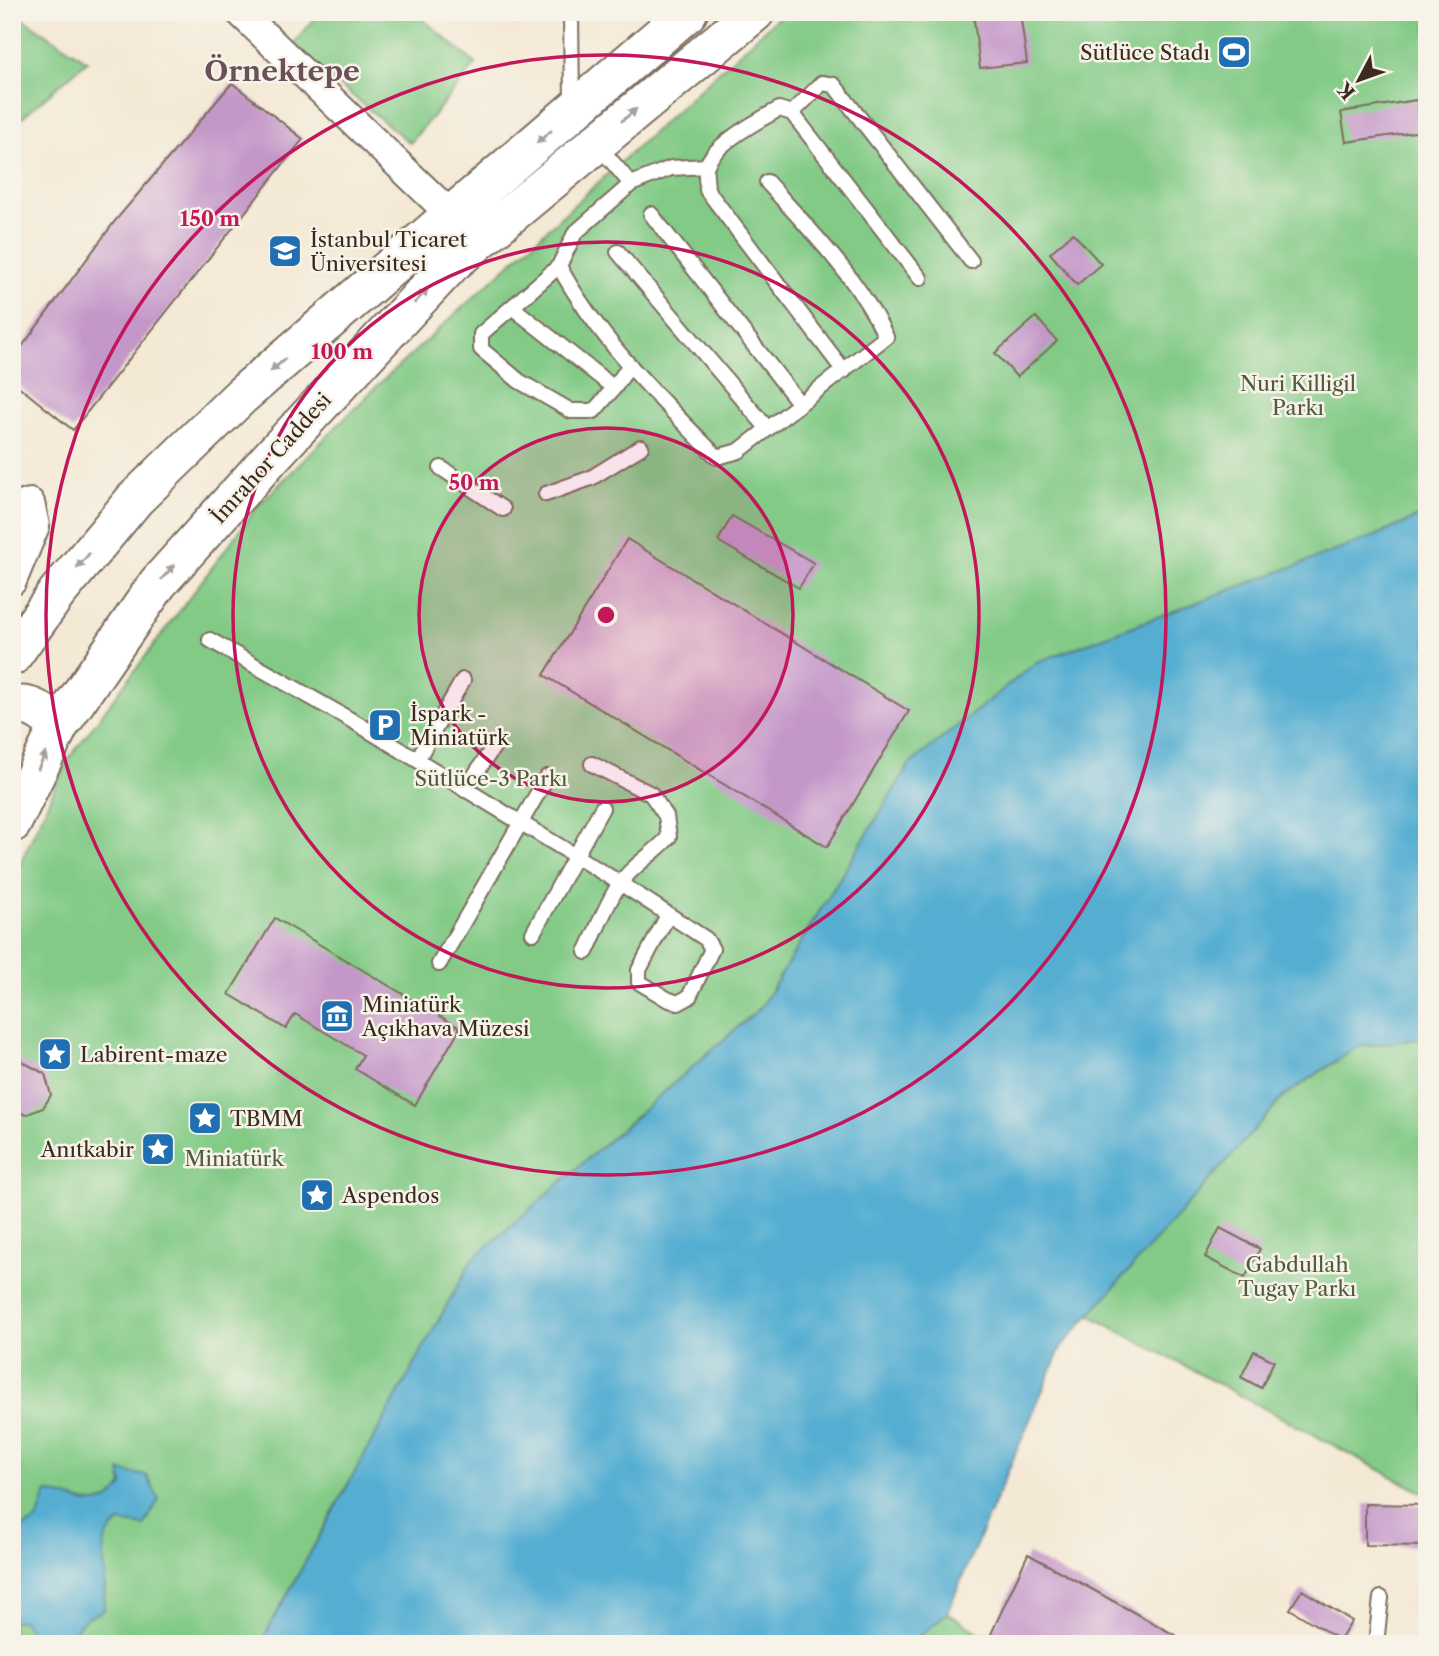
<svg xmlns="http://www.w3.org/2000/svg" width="1439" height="1656" viewBox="0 0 1439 1656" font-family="'Libre Caslon Text',serif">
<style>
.green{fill:#82ca86;stroke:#5e7a52;stroke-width:2}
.water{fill:#54aed2;stroke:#486c78;stroke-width:2}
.building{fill:#c497c9}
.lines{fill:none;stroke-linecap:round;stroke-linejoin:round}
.lane-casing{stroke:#7c6d5e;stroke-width:18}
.street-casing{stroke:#7c6d5e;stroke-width:32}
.primary-casing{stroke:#7c6d5e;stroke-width:42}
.lane{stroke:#fff;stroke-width:14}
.street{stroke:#fff;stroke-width:28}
.primary{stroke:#fff;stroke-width:38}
.oneway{fill:#a79f9a}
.ring{fill:none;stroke:#c2185b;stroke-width:3.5}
.labels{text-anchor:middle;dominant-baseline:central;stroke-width:5;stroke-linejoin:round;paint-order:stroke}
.poi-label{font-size:21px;fill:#3b2a1e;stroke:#f7f3e8;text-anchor:start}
.park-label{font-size:21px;fill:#505a3d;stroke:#f7f3e8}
.street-label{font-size:21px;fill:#3b2a1e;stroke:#f7f3e8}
.district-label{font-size:28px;font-weight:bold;fill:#6b505a;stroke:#f7f3e8}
.centre{fill:#c2185b;stroke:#f7f3e8;stroke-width:3.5}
.ring-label{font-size:21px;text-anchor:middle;font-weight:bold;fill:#c2185b;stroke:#f7f3e8;stroke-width:5;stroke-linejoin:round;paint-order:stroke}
</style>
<rect width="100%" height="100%" fill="#f7f3e8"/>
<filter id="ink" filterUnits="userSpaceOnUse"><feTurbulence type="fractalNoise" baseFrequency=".0143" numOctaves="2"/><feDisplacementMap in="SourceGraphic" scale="14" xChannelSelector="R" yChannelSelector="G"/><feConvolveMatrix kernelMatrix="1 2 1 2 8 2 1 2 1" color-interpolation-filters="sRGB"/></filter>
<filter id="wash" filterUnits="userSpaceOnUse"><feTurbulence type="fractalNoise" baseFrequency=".00686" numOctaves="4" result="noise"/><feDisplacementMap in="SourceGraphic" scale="28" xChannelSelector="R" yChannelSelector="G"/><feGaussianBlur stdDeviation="1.57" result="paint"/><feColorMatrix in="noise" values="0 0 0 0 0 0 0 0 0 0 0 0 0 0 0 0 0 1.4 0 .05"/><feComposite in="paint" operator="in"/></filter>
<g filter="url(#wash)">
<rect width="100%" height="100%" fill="#f4e9d5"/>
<!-- green -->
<path class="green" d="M12,12L87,61L12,126Z
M320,12H414L476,64L410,143L292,46Z
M784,12H1427V513L1378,535L910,764L761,1007L472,1260L260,1644H12V881L67,761L259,505L377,386Z
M1427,1037V1495L1089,1315L1284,1096L1362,1044Z
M947,1613L997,1644H911Z"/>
<!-- water -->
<path class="water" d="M1427,513V1038L1357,1047L1284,1096L1061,1347L947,1613L911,1644H260L472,1260L761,1007L910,764L1037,662L1378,535Z
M120,1471L147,1476L159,1499L144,1526L120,1522C98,1539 104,1551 105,1575C105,1586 104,1598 104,1610L86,1618L77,1628L78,1644H51L34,1638L23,1621H12V1533L37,1520L47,1492C79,1498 99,1517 123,1485Z"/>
<g id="blocks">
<!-- building -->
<path class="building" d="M973,12H1020L1027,63L980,68Z
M232,83L303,139L73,430L12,381V360L115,221Z
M1417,100L1422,131L1346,142L1341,112Z
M1073,233L1101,264L1077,285L1050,253Z
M1036,317L1057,341L1017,377L995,353Z
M732,516L814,563L799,588L718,541Z
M627,539L909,711L827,847L544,675Z
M275,918L460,1028L415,1105L355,1069L363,1055L295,1014L286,1029L229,994Z
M12,1056L45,1074L51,1095L43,1108L25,1115L12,1108Z
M1220,1228L1260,1249L1245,1278L1205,1257Z
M1254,1351L1274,1361L1261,1388L1241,1377Z
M1365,1504L1427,1505V1546L1365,1545Z
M1028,1554L1191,1644H1009L991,1634Z
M1302,1590L1352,1621L1340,1640L1290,1609Z"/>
</g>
</g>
<g filter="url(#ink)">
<use href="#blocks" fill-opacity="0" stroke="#7c6d5e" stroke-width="2"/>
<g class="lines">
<!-- lane casing -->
<g class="lane-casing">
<path id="lane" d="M571,12L572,105
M792,113L822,83L834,85L971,261
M597,144L631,184L575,233L559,266C598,339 659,398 717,457L739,451L886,337C859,279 810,230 767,182
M631,184L671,168L706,166
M651,214L800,404
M618,252L767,428
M559,266L481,334V349L519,381L571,411H594L614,388L630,365
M512,307L614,388
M844,371L707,190C707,183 705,174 706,168C711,145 760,120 779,109L792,113L920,278
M441,468L503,509
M546,494L591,478L641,447
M210,640L358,724L620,883L706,939L712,949L689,997L678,1003L667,999L639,982V970L668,915
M417,760L463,680
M465,790L494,746
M533,933L602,808
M586,952C597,930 607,901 621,882C634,864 654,854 669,837L666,816L651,794L592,764
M439,964L547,777
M1376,1644L1381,1598"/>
</g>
<!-- street casing -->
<g class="street-casing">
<path id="street" d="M240,12L452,216
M12,509L30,503L35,526L12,581"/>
</g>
<!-- primary casing -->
<g class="primary-casing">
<path id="primary" d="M12,656L57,593L135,499L241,396L688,12
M12,707C31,701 45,715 59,726
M12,823L59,726L158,583L272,456L452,263L755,12"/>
</g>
<!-- lane -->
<use href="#lane" class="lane"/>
<!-- street -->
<use href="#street" class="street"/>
<!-- primary -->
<use href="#primary" class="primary"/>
</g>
<!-- one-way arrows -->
<defs><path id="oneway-solid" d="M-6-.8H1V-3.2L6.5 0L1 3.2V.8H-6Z" transform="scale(1.75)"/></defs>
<g class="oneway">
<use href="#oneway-solid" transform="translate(629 115) rotate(-40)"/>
<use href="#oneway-solid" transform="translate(544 137) rotate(139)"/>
<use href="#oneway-solid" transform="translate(421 296) rotate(-47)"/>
<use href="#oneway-solid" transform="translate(278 365) rotate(139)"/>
<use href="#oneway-solid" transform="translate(83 561) rotate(130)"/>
<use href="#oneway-solid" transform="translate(168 572) rotate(-48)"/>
<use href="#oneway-solid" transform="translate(42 761) rotate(-64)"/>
</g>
</g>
<!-- distance rings -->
<circle cx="606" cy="615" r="187" fill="#c2185b" fill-opacity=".12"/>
<g class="ring">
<circle cx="606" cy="615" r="187"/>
<circle cx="606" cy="615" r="373"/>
<circle cx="606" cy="615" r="560"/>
</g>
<!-- icons -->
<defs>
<g id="stadium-square" transform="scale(1.75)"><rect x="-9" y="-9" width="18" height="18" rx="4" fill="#1f6fb2" stroke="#f7f3e8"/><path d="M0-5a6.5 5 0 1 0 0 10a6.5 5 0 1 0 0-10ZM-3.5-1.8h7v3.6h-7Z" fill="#fff"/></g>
<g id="university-square" transform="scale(1.75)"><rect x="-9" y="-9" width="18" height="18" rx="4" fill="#1f6fb2" stroke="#f7f3e8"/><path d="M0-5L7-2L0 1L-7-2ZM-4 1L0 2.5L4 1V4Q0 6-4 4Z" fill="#fff"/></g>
<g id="parking-square" transform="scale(1.75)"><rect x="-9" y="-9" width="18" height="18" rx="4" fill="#1f6fb2" stroke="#f7f3e8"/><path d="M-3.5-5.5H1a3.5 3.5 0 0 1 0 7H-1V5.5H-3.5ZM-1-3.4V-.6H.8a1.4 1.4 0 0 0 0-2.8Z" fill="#fff"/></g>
<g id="museum-square" transform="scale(1.75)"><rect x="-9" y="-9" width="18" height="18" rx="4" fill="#1f6fb2" stroke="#f7f3e8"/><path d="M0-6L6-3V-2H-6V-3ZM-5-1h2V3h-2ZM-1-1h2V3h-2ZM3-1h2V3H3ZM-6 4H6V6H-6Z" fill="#fff"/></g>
<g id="sight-square" transform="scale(1.75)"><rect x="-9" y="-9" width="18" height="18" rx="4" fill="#1f6fb2" stroke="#f7f3e8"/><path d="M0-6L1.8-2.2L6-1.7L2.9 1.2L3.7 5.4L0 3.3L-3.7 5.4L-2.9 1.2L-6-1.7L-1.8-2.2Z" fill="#fff"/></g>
</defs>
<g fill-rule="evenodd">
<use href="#stadium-square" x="1234" y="52"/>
<use href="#university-square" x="285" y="251"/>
<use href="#parking-square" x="385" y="725"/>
<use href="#museum-square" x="337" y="1016"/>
<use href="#sight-square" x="55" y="1054"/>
<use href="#sight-square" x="205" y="1118"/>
<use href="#sight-square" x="158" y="1149"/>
<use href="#sight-square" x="317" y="1195"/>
</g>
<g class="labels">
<!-- poi labels -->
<g class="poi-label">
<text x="1210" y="52" text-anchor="end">Sütlüce Stadı</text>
<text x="310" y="239">İstanbul Ticaret<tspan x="310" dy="24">Üniversitesi</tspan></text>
<text x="410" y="713">İspark -<tspan x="410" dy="24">Miniatürk</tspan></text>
<text x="362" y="1004">Miniatürk<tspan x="362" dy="24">Açıkhava Müzesi</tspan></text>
<text x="80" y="1054">Labirent-maze</text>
<text x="230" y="1118">TBMM</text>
<text x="134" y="1149" text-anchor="end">Anıtkabir</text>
<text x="342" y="1195">Aspendos</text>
</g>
<!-- park labels -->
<g class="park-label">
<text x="1298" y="383">Nuri Killigil<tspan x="1298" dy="24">Parkı</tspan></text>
<text x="491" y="778">Sütlüce-3 Parkı</text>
<text x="234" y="1158">Miniatürk</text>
<text x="1297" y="1264">Gabdullah<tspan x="1297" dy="24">Tugay Parkı</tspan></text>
</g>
<!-- street labels -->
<g class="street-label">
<text transform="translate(271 458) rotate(-48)">İmrahor Caddesi</text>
</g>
<!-- district labels -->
<g class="district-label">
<text x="282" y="71">Örnektepe</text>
</g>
</g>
<circle cx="606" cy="615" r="10" class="centre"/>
<g class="ring-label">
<text x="210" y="226">150 m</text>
<text x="342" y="359">100 m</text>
<text x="474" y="490">50 m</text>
</g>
<!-- margin -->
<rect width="1439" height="1656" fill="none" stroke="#f7f3e8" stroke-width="42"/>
<!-- north arrow -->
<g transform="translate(1359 80) rotate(229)" stroke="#f7f3e8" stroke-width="5" paint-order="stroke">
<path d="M0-5L12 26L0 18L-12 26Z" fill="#3b2a1e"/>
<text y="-10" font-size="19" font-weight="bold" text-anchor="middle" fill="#3b2a1e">K</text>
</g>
</svg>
